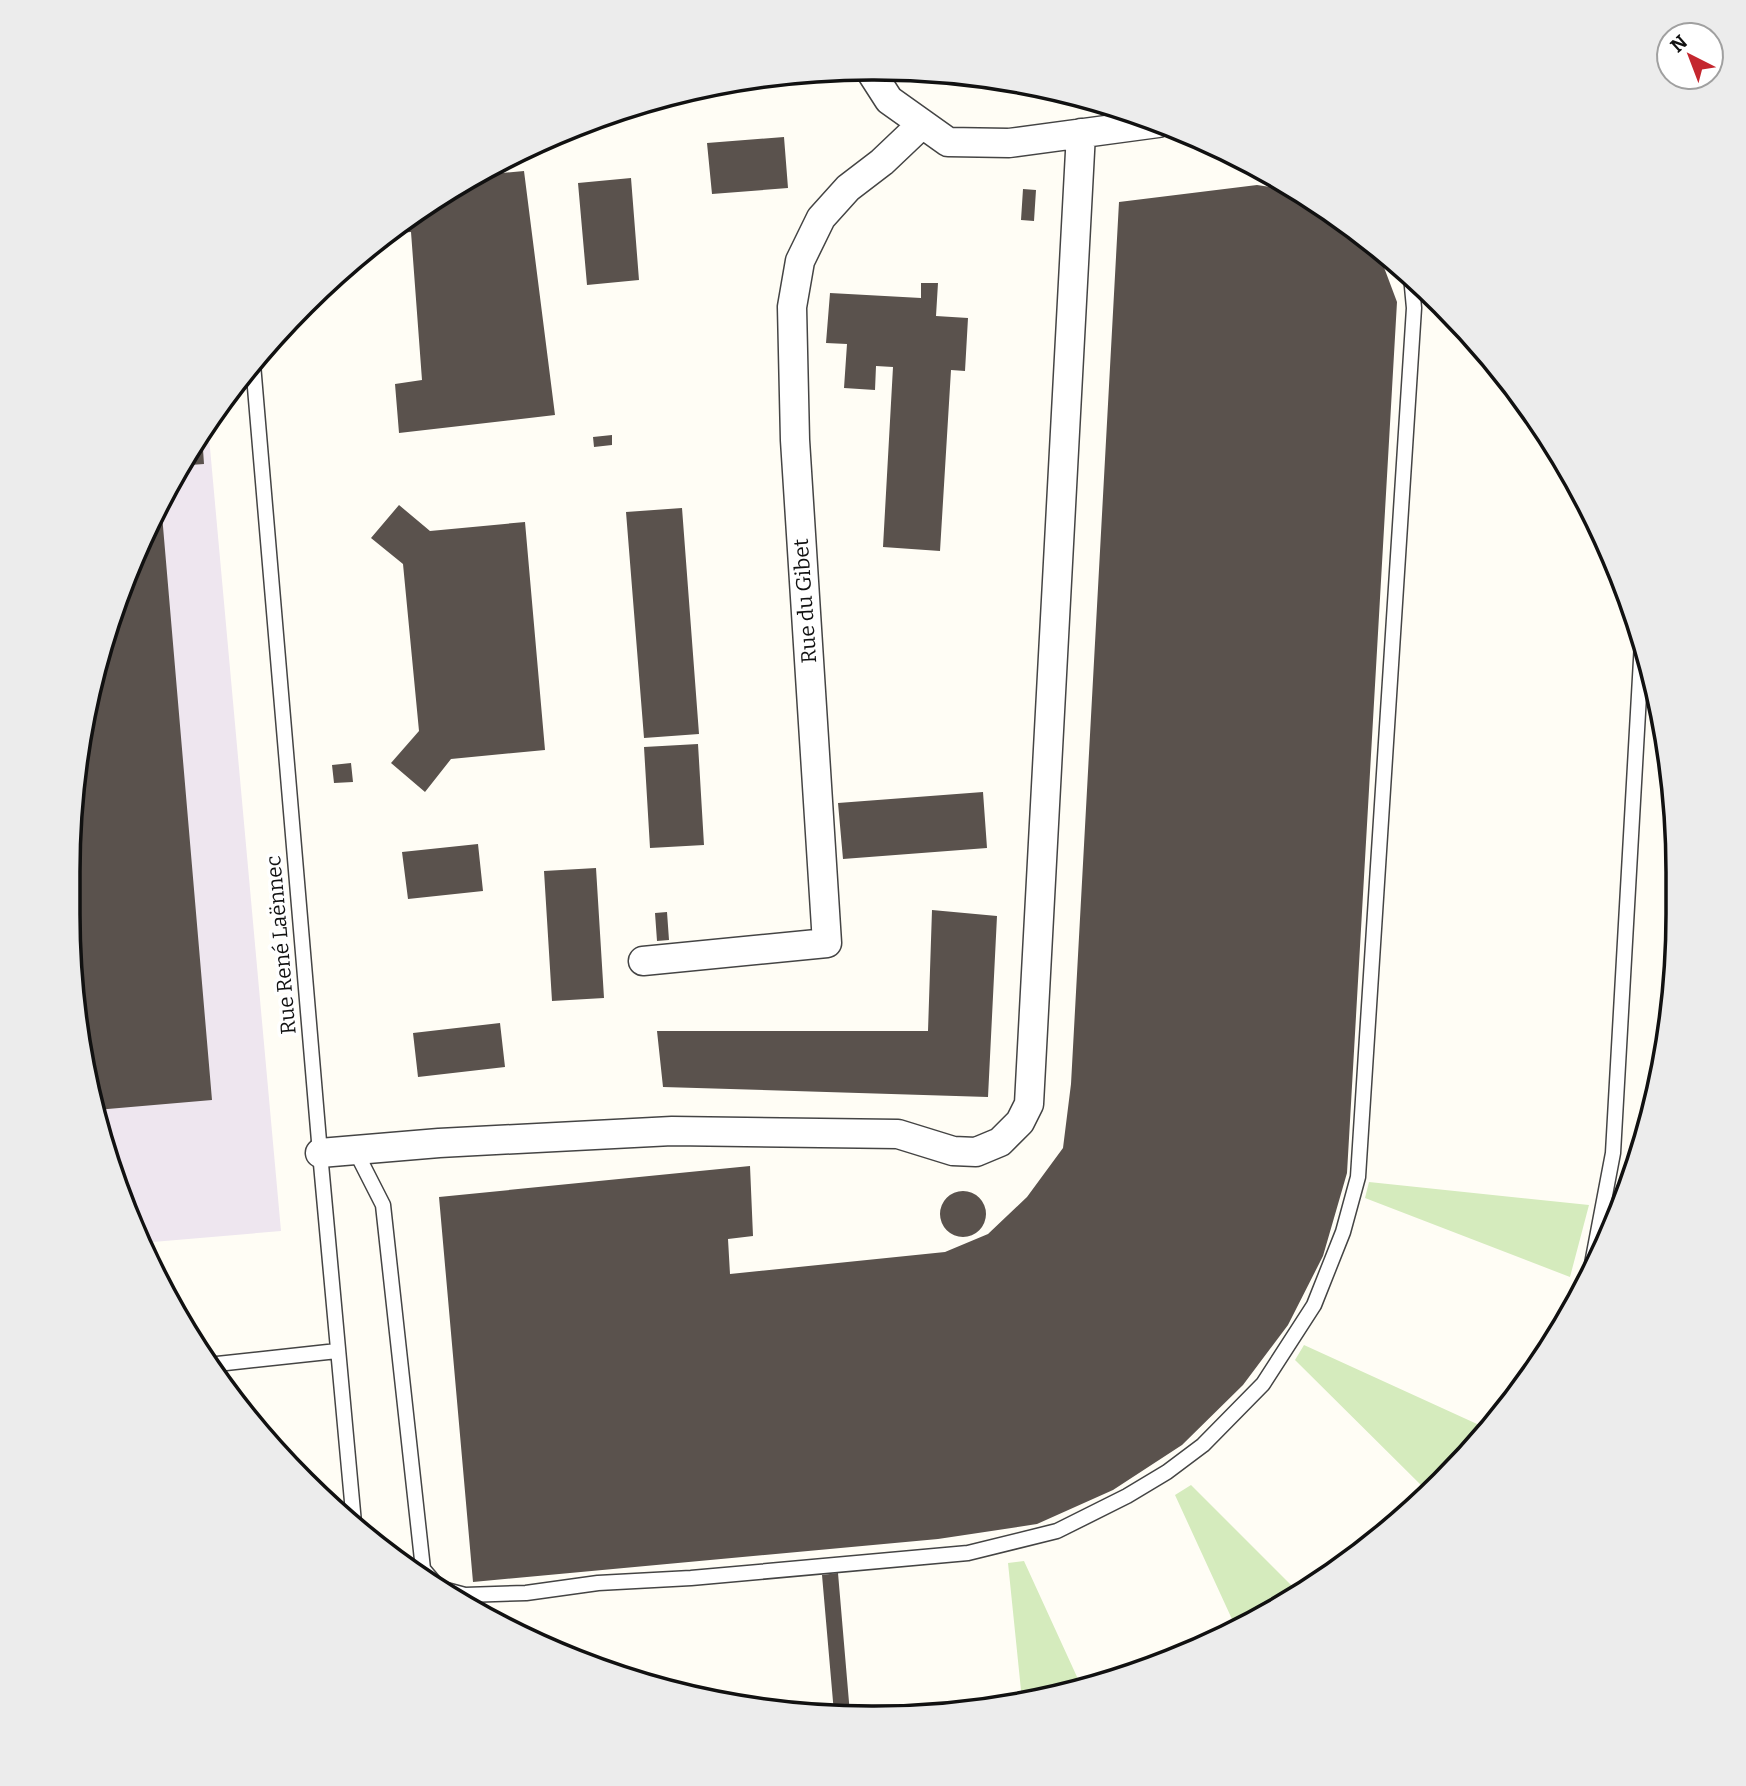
<svg xmlns="http://www.w3.org/2000/svg" width="1746" height="1786" viewBox="0 0 1746 1786" font-family="Bitter,serif">
<style>
.industrial{fill:#eee6ef}
.green{fill:#d5ebbd}
.building{fill:#5a524d}
.lines{fill:none;stroke-linecap:round;stroke-linejoin:round}
.service-casing{stroke:#444;stroke-width:17}
.minor-casing{stroke:#444;stroke-width:31}
.service{stroke:#fff;stroke-width:14}
.minor{stroke:#fff;stroke-width:28}
.labels{text-anchor:middle;dominant-baseline:central;stroke-width:7;stroke-linejoin:round;paint-order:stroke}
.street-label{font-size:21px;fill:#111;stroke:#fff}
.rim{fill:none;stroke:#111;stroke-width:3.5}
</style>
<rect width="100%" height="100%" fill="#fffdf5"/>
<!-- industrial -->
<path class="industrial" d="M208,426L281,1231L141,1243L130,1221L84,1070L68,913L111,614L176,470Z"/>
<!-- green -->
<path class="green" d="M1369,1182L1589,1205L1570,1277L1365,1198Z
M1304,1345L1488,1429L1478,1443L1427,1491L1295,1360Z
M1191,1485L1298,1592L1237,1630L1175,1495Z
M1024,1561L1083,1690L1022,1700L1008,1563Z"/>
<!-- building -->
<path class="building" d="M784,137L788,188L712,194L707,143Z
M524,171L555,415L399,433L395,384L422,380L411,232L384,234L479,175Z
M631,178L639,280L587,285L578,183Z
M1257,185L1297,191L1372,245L1379,254L1397,302L1347,1173L1323,1256L1288,1325L1243,1385L1182,1445L1113,1490L1037,1524L938,1539L473,1582L439,1197L750,1166L753,1236L728,1239L730,1274L945,1252L988,1234L1027,1197L1063,1148L1071,1084L1119,202Z
M1023,189L1036,190L1034,221L1021,220Z
M921,283H938L936,316L968,318L965,371L951,370L940,551L883,547L893,367L876,366L875,390L844,388L847,344L826,343L830,293L921,298Z
M202,435L204,464L190,465L188,453Z
M612,435V445L594,447L593,437Z
M161,503L212,1100L96,1110L84,1070L68,913L75,768L111,614Z
M399,505L430,531L525,522L545,750L451,759L425,792L391,763L419,731L403,564L371,538Z
M682,508L699,734L644,738L626,512Z
M698,744L704,845L650,848L644,747Z
M351,763L353,782L334,783L332,765Z
M983,792L987,848L843,859L838,803Z
M478,844L483,891L408,899L402,852Z
M596,868L604,998L552,1001L544,871Z
M932,910L997,916L988,1097L663,1087L657,1031H928Z
M667,912L669,940L657,941L655,913Z
M500,1023L505,1067L418,1077L413,1033Z
M940 1214a23 23 0 1 1 46 0a23 23 0 1 1-46 0Z
M838,1573L850,1714L834,1713L822,1575Z"/>
<g class="lines">
<!-- service casing -->
<g class="service-casing">
<path id="service" d="M253,364L320,1153L354,1523
M355,1150L383,1205L423,1569L439,1588L465,1595L526,1593L598,1583L691,1578L968,1553L1057,1531L1127,1496L1167,1472L1203,1445L1263,1384L1314,1305L1343,1232L1358,1177L1414,308L1411,276
M1591,1269L1613,1153L1642,642
M208,1365L337,1351"/>
</g>
<!-- minor casing -->
<g class="minor-casing">
<path id="minor" d="M871,72L889,100L948,142L1009,143L1158,123
M643,961L827,943L795,440L792,307L800,261L821,218L848,188L882,162L922,124
M320,1153L439,1143L672,1131L898,1134L953,1151L976,1152L1000,1142L1020,1122L1029,1104L1081,133"/>
</g>
<!-- service -->
<use href="#service" class="service"/>
<!-- minor -->
<use href="#minor" class="minor"/>
</g>
<g class="labels">
<!-- street labels -->
<g class="street-label">
<text transform="translate(805 601) rotate(-94)">Rue du Gibet</text>
<text transform="translate(281 945) rotate(-95)">Rue René Laënnec</text>
</g>
</g>
<!-- crop -->
<path d="M0 0H1746V1786H0ZM872 80H874A792 792 0 0 1 1666 872V914A792 792 0 0 1 874 1706H872A792 792 0 0 1 80 914V872A792 792 0 0 1 872 80Z" fill="#ececec" fill-rule="evenodd"/>
<path class="rim" d="M872 80H874A792 792 0 0 1 1666 872V914A792 792 0 0 1 874 1706H872A792 792 0 0 1 80 914V872A792 792 0 0 1 872 80Z"/>
<!-- north arrow -->
<g transform="translate(1690 56) rotate(318)"><circle r="33" fill="#ffffff" stroke="#a0a0a0" stroke-width="2"/>
<path d="M0-5L12 26L0 18L-12 26Z" fill="#c4262e"/>
<text y="-10" font-size="19" font-weight="bold" text-anchor="middle" fill="#111111">N</text>
</g>
</svg>
